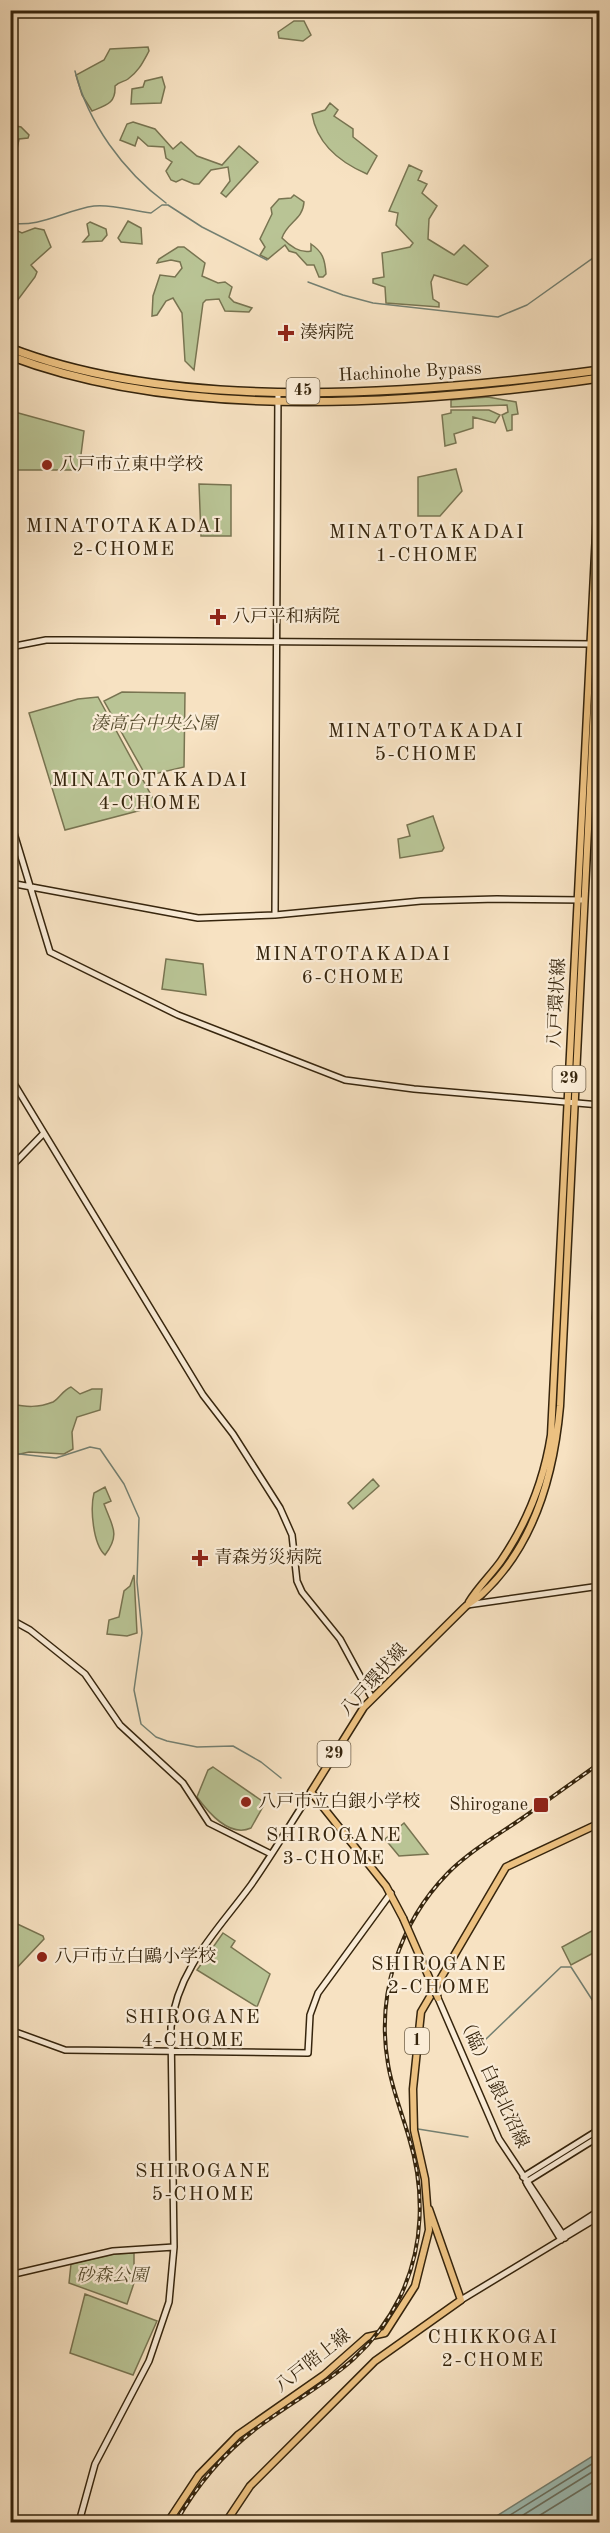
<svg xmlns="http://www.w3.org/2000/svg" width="610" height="2533" viewBox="0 0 610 2533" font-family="'Old Standard TT','Noto Serif JP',serif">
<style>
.green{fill:#b9c495;stroke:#787451;stroke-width:1.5}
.water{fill:#9dbdb5;stroke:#748072;stroke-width:1.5}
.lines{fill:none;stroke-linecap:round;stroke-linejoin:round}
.shore{stroke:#6a7161;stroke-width:1.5}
.stream{stroke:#748072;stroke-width:1.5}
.secondary-casing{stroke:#36250d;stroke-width:8}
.primary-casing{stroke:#36250d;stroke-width:9}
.highway-casing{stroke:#36250d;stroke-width:10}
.secondary{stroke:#faecd7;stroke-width:5}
.primary{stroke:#ecc181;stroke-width:6}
.highway{stroke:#ecc181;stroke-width:7}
.rail-casing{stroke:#36250d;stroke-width:4}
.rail{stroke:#faecd7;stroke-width:1.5;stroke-dasharray:4.5;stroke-linecap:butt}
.primary-bridge-casing{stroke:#36250d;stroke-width:9;stroke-linecap:butt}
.primary-bridge{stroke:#ecc181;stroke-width:6}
.poi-dot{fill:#8f2418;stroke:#faecd7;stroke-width:2}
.labels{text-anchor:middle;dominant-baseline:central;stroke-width:4.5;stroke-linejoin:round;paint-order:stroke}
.shield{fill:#faecd7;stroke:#71614a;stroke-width:1.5}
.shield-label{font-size:16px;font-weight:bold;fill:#36250d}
.poi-label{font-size:18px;fill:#36250d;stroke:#faecd7;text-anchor:start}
.street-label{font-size:18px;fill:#36250d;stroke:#faecd7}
.park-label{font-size:18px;font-style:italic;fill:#574d2f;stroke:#faecd7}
.neighbourhood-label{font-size:20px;letter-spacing:1.5px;fill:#36250d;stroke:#faecd7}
</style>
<rect width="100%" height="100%" fill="#f7e2c2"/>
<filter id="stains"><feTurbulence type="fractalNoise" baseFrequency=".00333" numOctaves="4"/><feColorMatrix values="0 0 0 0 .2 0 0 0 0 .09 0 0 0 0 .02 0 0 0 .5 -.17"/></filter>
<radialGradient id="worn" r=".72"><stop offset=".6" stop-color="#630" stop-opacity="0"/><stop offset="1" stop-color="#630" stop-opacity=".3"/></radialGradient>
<!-- green -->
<path class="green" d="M294,21H304L311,35L303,41L279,38L278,32Z
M148,47L149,51C143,62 139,71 128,79C124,82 120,81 115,86C116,103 107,105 92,111L82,95L76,75L104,60L110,49Z
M162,77L165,87L161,103L131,104L132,89L143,87L145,81Z
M330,103L338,110L334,116L353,129V137L377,156L367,174C339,162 317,144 312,114L325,110Z
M133,122L155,129L173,149L181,142L197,156L222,165L239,146L258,162L226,197L221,193L230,181L228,167L211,170L199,184H194L182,179L176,182L171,180L166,171L172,162L166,158L164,147L148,146L138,137L135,146L120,140L127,124Z
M11,125L21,127L29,135L28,138L19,139L16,154L12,157Z
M409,165L422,171L418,180L427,184L422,193L437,206L429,219L428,239L454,255L464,245L488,266L467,285L434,275L431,282L433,299L439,303V307L386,303L385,287L373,283V279L384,277L382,253L410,247L413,243L396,225L398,213L389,211Z
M294,195L304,202C303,220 287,222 282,238C289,245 300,254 311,251V244C323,252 325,260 326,274L323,277H319L314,265H307L296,253L289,251L285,245L268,259L260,255L265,247L260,239L272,214L271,208L279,199L291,198Z
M128,221L141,228L142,244L121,242L118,238Z
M90,222L106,229L107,235L102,241L83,242L89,235L87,224Z
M11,228L22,233L35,228L44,230L51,247L31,265L37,272L35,277L11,309Z
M178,247H184L205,263L202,276L218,283L225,282L232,287L229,297L234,302L252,308L249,312L225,311L219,299L206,300L203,303L194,370L185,361L182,313L173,298L166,301L157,315L152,316L153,296L160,275L175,277L182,268L180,262L171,260L157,263L159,259Z
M488,397L516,402L518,414L512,415V430L507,431L502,415L508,412L507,405L451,407V400Z
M451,410H489L500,415L495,423L473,417V428L454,434L456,443L445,446L442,415L451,413Z
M11,411L84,431L79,470H11Z
M456,469L462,491L440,516H418V477Z
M199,484L231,485V536H201Z
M122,692L185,693L184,767L146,776L104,701Z
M98,697L157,806L65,830L29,713L78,699Z
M433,816L444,848L442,851L400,858L398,839L410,836L407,825Z
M166,959L203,964L206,995L162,989Z
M596,1260H599V1319H592Z
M71,1387L80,1394L92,1389H102L100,1410L77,1417L72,1432L73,1449L64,1454L29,1452L11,1456V1404C26,1407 38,1408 53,1402C60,1398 63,1390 71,1387Z
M373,1479L379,1486L353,1509L348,1503Z
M105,1487L111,1501L104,1504C112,1526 121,1534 105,1555C93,1544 90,1509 94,1493Z
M134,1575L137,1633L127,1636L107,1634L109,1620L119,1617L124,1591L130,1586Z
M213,1767L265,1803L251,1828C229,1838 208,1812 197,1797L208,1770Z
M404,1823L428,1854L399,1856L385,1839Z
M11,1921L43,1936L44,1939L11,1974Z
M599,1927V1950L571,1965L562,1947Z
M223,1933L235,1941L231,1947L270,1974L257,2007L197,1970Z
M134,2253V2283L127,2304L69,2283L71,2264L113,2254Z
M85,2294L157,2321L133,2375L70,2353Z"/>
<!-- water -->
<path class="water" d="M599,2452V2522H487Z"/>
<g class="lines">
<!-- shore -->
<path class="shore" d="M499,2522L600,2459
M512,2522L600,2467
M529,2522L600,2478"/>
<!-- stream -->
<path class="stream" d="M75,71C88,123 123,171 166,203
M10,223C40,228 65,210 94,206C113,204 132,211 151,213L162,205H168L202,227L267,260
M308,282L343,295L373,303L498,317L527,305L600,253
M10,1453L56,1458L90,1447L100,1449L124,1484L139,1518L137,1582L142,1633L134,1690L141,1724L156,1737L167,1741L197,1747L233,1746L261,1762L281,1778
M486,2039L561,1967H571L600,2012
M418,2129L468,2137"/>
<!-- secondary casing -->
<g class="secondary-casing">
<path id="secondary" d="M10,647L46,640H70L593,644
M10,820L50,952L178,1015L345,1080L414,1089L600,1105
M10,883L198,918L275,915L421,901L497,899L584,900
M275,915L278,392
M10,1077L203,1395L233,1434L280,1508L292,1535L297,1581L302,1592L340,1639L372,1698
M10,1168L43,1134
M467,1605L600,1586
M10,1619L30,1630L85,1674L120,1725L183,1783L209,1823L271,1854
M438,1998L499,2139L565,2238
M10,2030L65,2050L308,2053L310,2015L318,1993L391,1893
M523,2177L600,2129
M526,2182L600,2136
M527,2184L561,2240
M561,2235L600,2210
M10,2275L113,2251L174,2247
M461,2300L600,2216
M79,2522L95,2464L149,2361L169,2302L174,2247L171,2027C177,1969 218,1930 251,1885C272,1855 291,1823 311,1792"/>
</g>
<!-- primary casing -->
<g class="primary-casing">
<path id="primary" d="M469,1602C478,1587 491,1575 501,1561C527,1523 544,1480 551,1435L600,453
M403,1918L386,1886L311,1792L364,1707L464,1608C470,1602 477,1599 482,1594C534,1546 554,1474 560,1406L600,582
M168,2522L199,2475L238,2435L324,2375L367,2337L385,2333L415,2286L429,2230L425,2179L414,2130L413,2089L421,2012L506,1867L600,1823
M226,2522L250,2486L375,2361L461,2300L429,2209"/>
</g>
<!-- highway casing -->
<g class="highway-casing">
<path id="highway" d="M10,348C180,414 421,394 600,370
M10,356C183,422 419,404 600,378"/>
</g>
<!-- secondary -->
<use href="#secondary" class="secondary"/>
<!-- primary -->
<use href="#primary" class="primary"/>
<!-- highway -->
<use href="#highway" class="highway"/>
<!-- rail casing -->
<g class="rail-casing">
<path id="rail" d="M176,2522C197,2485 225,2451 261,2425C319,2383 365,2366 400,2297C424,2247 425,2190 409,2138C402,2113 392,2089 388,2064C376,1995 399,1923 448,1873C469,1852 496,1836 521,1819C547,1801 573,1782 600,1763"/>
</g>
<!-- rail -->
<use href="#rail" class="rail"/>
<!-- primary-bridge casing -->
<g class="primary-bridge-casing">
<path id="primary-bridge" d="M403,1918L438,1998"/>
</g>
<!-- primary-bridge -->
<use href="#primary-bridge" class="primary-bridge"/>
</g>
<!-- markers -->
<g class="poi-dot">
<path d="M283 324h6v6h6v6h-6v6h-6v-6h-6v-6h6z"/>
<circle cx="47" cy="465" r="6"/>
<path d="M215 608h6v6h6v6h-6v6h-6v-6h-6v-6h6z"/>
<path d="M197 1549h6v6h6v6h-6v6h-6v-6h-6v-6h6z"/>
<circle cx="246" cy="1802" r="6"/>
<rect x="533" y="1797" width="16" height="16" rx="3"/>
<circle cx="42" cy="1957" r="6"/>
</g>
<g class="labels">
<!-- shield labels -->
<g class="shield">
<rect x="286.5" y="378" width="33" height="26" rx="4.5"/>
<rect x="552.5" y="1066" width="33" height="26" rx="4.5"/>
<rect x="317.5" y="1741" width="33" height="26" rx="4.5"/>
<rect x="405" y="2028" width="24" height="26" rx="4.5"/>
</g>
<g class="shield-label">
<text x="303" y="391">45</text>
<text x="569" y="1079">29</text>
<text x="334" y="1754">29</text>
<text x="417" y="2041">1</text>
</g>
<!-- poi labels -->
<g class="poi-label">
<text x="300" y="333">湊病院</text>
<text x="59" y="465">八戸市立東中学校</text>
<text x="232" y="617">八戸平和病院</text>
<text x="214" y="1558">青森労災病院</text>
<text x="258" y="1802">八戸市立白銀小学校</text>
<text x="528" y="1805" text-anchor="end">Shirogane</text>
<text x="54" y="1957">八戸市立白鷗小学校</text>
</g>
<!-- street labels -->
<g class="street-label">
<text transform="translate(410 372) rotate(-3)">Hachinohe Bypass</text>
<text transform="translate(557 1003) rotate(-87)">八戸環状線</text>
<text transform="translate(374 1680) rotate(-48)">八戸環状線</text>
<text transform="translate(493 2082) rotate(65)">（臨）白銀北沼線</text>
<text transform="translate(313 2361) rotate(-38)">八戸階上線</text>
</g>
<!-- park labels -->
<g class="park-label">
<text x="154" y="724">湊高台中央公園</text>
<text x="112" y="2276">砂森公園</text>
</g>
<!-- neighbourhood labels -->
<g class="neighbourhood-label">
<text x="124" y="527">MINATOTAKADAI<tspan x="124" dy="23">2-CHOME</tspan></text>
<text x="427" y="533">MINATOTAKADAI<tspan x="427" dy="23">1-CHOME</tspan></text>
<text x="426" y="732">MINATOTAKADAI<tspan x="426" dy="23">5-CHOME</tspan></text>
<text x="150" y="781">MINATOTAKADAI<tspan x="150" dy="23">4-CHOME</tspan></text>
<text x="353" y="955">MINATOTAKADAI<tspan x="353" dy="23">6-CHOME</tspan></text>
<text x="334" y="1836">SHIROGANE<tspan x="334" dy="23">3-CHOME</tspan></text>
<text x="439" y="1965">SHIROGANE<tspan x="439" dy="23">2-CHOME</tspan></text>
<text x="193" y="2018">SHIROGANE<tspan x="193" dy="23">4-CHOME</tspan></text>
<text x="203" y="2172">SHIROGANE<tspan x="203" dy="23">5-CHOME</tspan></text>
<text x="493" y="2338">CHIKKOGAI<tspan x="493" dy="23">2-CHOME</tspan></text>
</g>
</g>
<!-- margin -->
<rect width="610" height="2533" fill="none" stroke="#f7e2c2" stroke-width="36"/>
<rect x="12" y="12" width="586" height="2509" fill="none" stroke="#36250d" stroke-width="3"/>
<rect x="18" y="18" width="574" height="2497" fill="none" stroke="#36250d" stroke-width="1.5"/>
<rect width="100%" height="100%" filter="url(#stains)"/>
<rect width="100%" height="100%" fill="url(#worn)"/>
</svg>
